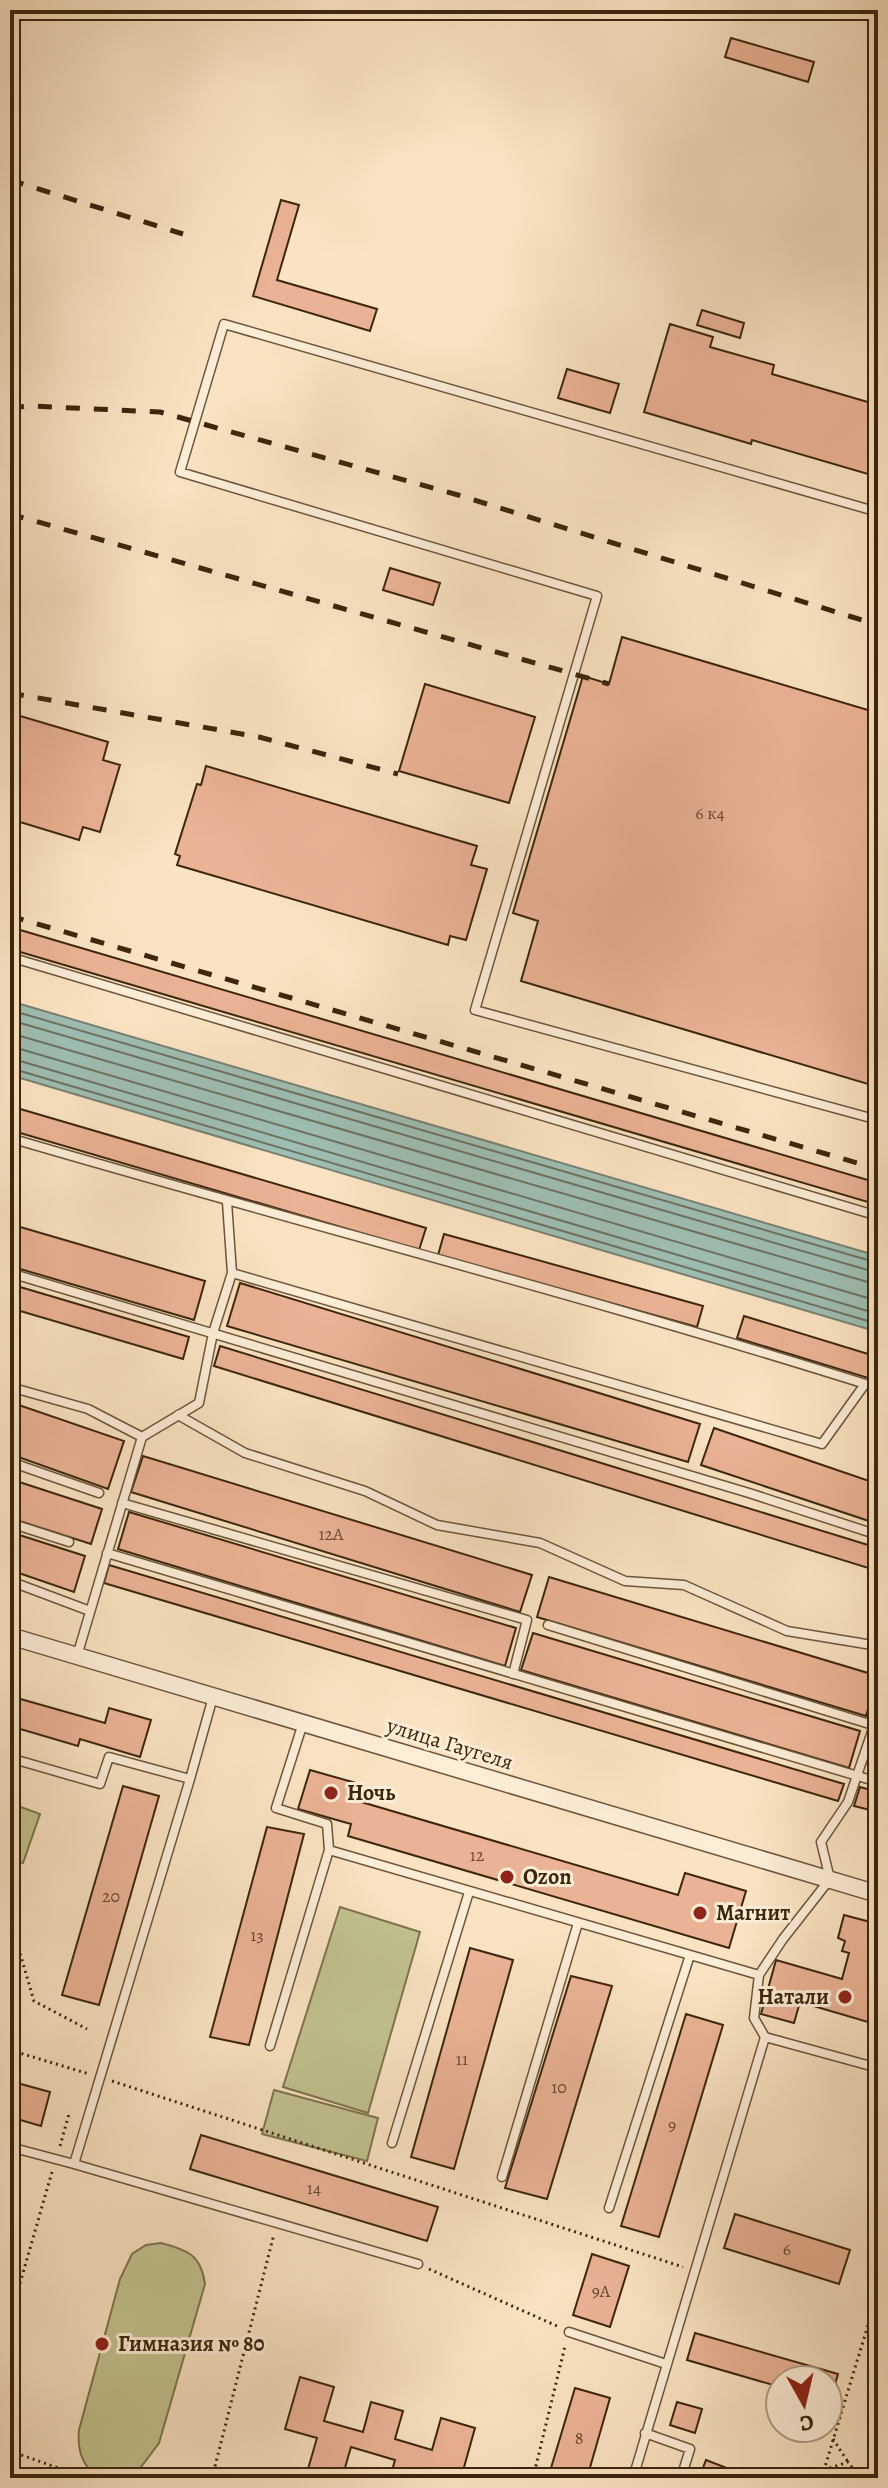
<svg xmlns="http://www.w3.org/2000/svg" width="888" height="2488" viewBox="0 0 888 2488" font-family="Alegreya,serif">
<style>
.green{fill:#c2c390;stroke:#7f744e;stroke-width:2}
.water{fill:#9ebeb3;stroke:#778171;stroke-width:2}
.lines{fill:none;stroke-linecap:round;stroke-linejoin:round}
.shore{stroke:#6d7260;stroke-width:2}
.building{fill:#ebb395;stroke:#3c260d;stroke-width:2}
.service-casing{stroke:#6c553a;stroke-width:11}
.minor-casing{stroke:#6c553a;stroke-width:19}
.path{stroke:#3c260d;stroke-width:3;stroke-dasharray:2 4;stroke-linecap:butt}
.service{stroke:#fcedd7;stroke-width:8}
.minor{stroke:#fcedd7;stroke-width:16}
.rail{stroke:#3c260d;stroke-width:5;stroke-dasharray:14 14;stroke-linecap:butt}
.poi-dot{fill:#8f2418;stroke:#fcedd7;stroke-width:3}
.labels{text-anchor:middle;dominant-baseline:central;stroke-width:6;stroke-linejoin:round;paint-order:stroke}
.number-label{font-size:18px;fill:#68492f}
.street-label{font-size:22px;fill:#3c260d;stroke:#fcedd7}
.poi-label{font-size:22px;font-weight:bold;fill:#3c260d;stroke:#fcedd7;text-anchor:start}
</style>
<rect width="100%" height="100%" fill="#fae3c2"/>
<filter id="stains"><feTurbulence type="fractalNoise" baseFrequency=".0025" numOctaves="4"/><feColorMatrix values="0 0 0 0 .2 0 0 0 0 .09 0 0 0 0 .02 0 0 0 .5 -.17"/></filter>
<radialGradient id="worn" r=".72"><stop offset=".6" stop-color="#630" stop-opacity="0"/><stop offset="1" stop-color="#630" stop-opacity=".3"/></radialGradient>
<!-- green -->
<path class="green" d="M10,1803L40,1814L23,1863L10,1859Z
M340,1907L420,1932L368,2113L283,2087Z
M274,2090L378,2118L367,2161L262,2134Z
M161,2243C188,2250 201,2255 205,2284L159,2443L138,2471L126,2478H98C82,2465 77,2450 79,2430L120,2279L132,2254L146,2245Z"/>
<!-- water -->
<path class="water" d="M10,1001L878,1256V1332L10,1075Z"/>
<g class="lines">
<!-- shore -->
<path class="shore" d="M10,1010L878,1263
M10,1020L878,1273
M10,1033L878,1285
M10,1046L878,1301
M10,1058L878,1314
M10,1068L878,1324"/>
</g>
<!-- building -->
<path class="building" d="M731,38L814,62L808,82L725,57Z
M281,200L299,205L277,280L377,309L370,331L253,296Z
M702,310L744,323L740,338L697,325Z
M670,324L713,337L710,347L774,365L772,374L878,405V477L752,440L751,444L644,412Z
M567,369L619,384L610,413L558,398Z
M390,568L440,583L433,605L383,590Z
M622,637L878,713V1087L521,981L538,921L513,913L583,676L609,684Z
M425,684L535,717L509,803L399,771Z
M10,713L108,742L103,760L120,765L100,832L83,827L79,840L10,819Z
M206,766L477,846L471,865L487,869L466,940L450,936L448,945L177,865L180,856L175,854L197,784L201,785Z
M10,927L878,1183V1205L10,949Z
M10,1106L426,1228L419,1250L10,1130Z
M10,1224L205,1281L194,1320L10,1266Z
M444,1234L703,1306L697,1327L438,1255Z
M240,1283L700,1424L688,1462L227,1326Z
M10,1284L189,1337L183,1359L10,1308Z
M744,1316L878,1357V1381L737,1338Z
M220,1346L878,1548V1571L214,1366Z
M10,1402L124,1441L108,1489L10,1454Z
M714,1428L878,1484V1524L701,1465Z
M143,1456L532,1575L520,1612L131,1492Z
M10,1479L102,1509L91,1544L10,1518Z
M129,1512L516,1628L505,1666L118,1549Z
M10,1532L85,1556L74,1592L10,1570Z
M109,1565L844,1784L838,1801L104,1583Z
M549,1577L878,1676L866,1716L537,1617Z
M533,1633L860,1731L849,1768L521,1670Z
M10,1696L105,1723L109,1708L151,1720L140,1757L80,1739L78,1746L10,1726Z
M878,1741V1772L870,1770Z
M310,1770L363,1785L358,1801L678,1895L685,1873L746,1891L729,1948L348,1836L351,1824L298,1809Z
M123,1786L159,1796L99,2005L62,1995Z
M860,1787L878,1792V1812L854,1806Z
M267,1827L304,1834L249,2045L210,2037Z
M844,1915L878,1924L876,1989L878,1990V2025L800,2002L794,2023L761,2014L776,1960L842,1979L849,1953L842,1951L845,1941L838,1938Z
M470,1948L513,1960L454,2169L411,2157Z
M571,1976L612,1986L547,2199L505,2188Z
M686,2014L723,2025L659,2237L621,2226Z
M10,2081L50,2092L41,2126L10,2117Z
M201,2135L438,2207L427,2241L190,2169Z
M735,2214L850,2250L839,2284L724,2248Z
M592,2254L629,2266L610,2327L573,2315Z
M695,2333L838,2374L828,2409V2380H780V2387L687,2360Z
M300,2377L334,2387L324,2421L363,2432L371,2402L403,2411L395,2439L432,2450L441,2418L475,2428L461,2478L430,2470L427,2478H390L395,2460L351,2447L342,2478L308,2469L317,2438L285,2429Z
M575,2388L610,2398L587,2478H548Z
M677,2402L702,2409L695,2433L670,2425Z
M706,2460L745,2475L744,2478H699Z"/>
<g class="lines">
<!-- service casing -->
<g class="service-casing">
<path id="service" d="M878,512L224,324L180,472L597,596L475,1010L878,1120
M10,957L878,1216
M10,1138C299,1223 591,1297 878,1388
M227,1202L232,1273L822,1444L865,1384
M10,1273L749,1493L878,1535
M10,1387L88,1409L142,1437
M178,1415L245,1453L365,1491L437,1525L540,1543L625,1581L684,1585L787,1631L878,1646
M10,1462L99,1493
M122,1503L527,1620L513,1674
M10,1523L69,1542
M107,1553L878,1782
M10,1581L90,1611
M548,1625L876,1726
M77,1656L142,1437L199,1403L213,1333L232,1273
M303,1723L276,1808L327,1824L329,1850L759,1975
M10,1758L100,1784L109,1757L190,1779L213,1697
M765,2037L754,2018L759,1975L783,1939L830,1879L821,1842L848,1802L878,1714
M270,2046L329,1850
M392,2143L469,1892
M10,2147L74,2164L190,1779
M74,2164L418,2264
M502,2177L578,1923
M609,2208L690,1955
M569,2332L666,2364
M645,2433L690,2449L681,2478
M633,2478L765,2037L878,2068"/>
</g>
<!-- minor casing -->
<g class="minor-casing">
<path id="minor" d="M10,1636L878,1894"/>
</g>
<!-- path -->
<path class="path" d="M10,1919L34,2001L87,2029
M10,2050L89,2074
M112,2081L683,2267
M60,2146L69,2114
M429,2269L557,2326
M10,2318L52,2172
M833,2439L848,2462
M10,2451L87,2478
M824,2470L848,2462L860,2478
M212,2478L274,2234
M533,2478L565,2346
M814,2478L824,2470L875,2302L877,2256"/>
<!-- service -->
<use href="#service" class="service"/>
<!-- minor -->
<use href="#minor" class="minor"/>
<!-- rail -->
<path class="rail" d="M10,180L183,234
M10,408L30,406L160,412L458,495L878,625
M10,514L609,684
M10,693L259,737L398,774
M10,916L878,1169"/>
</g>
<!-- markers -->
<g class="poi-dot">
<circle cx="331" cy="1793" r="8"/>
<circle cx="507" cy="1877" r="8"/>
<circle cx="700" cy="1913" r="8"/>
<circle cx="845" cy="1997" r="8"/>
<circle cx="102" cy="2344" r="8"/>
</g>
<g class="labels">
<!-- number labels -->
<g class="number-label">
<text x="710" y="813">6 к4</text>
<text x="331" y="1534">12А</text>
<text x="477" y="1855">12</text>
<text x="111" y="1896">20</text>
<text x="257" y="1935">13</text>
<text x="462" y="2059">11</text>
<text x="559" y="2087">10</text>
<text x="672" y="2125">9</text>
<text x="314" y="2188">14</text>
<text x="787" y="2249">6</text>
<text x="601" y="2291">9А</text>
<text x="579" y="2438">8</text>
</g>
<!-- street labels -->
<g class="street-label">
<text transform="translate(450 1744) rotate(17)">улица Гаугеля</text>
</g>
<!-- poi labels -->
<g class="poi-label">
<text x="347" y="1793">Ночь</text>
<text x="523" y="1877">Ozon</text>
<text x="716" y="1913">Магнит</text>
<text x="829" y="1997" text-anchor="end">Натали</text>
<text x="118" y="2344">Гимназия № 80</text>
</g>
</g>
<!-- margin -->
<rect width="888" height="2488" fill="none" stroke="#fae3c2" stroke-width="40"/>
<rect x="12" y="12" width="864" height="2464" fill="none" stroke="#3c260d" stroke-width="4"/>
<rect x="20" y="20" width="848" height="2448" fill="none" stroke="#3c260d" stroke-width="2"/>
<!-- north arrow -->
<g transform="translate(804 2404) rotate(172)"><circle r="38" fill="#fcedd7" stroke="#af9d86" stroke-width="2"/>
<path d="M0-6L14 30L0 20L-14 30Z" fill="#8f2418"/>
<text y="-12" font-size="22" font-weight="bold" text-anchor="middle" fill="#3c260d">С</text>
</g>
<rect width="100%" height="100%" filter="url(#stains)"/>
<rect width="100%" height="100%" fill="url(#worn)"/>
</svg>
